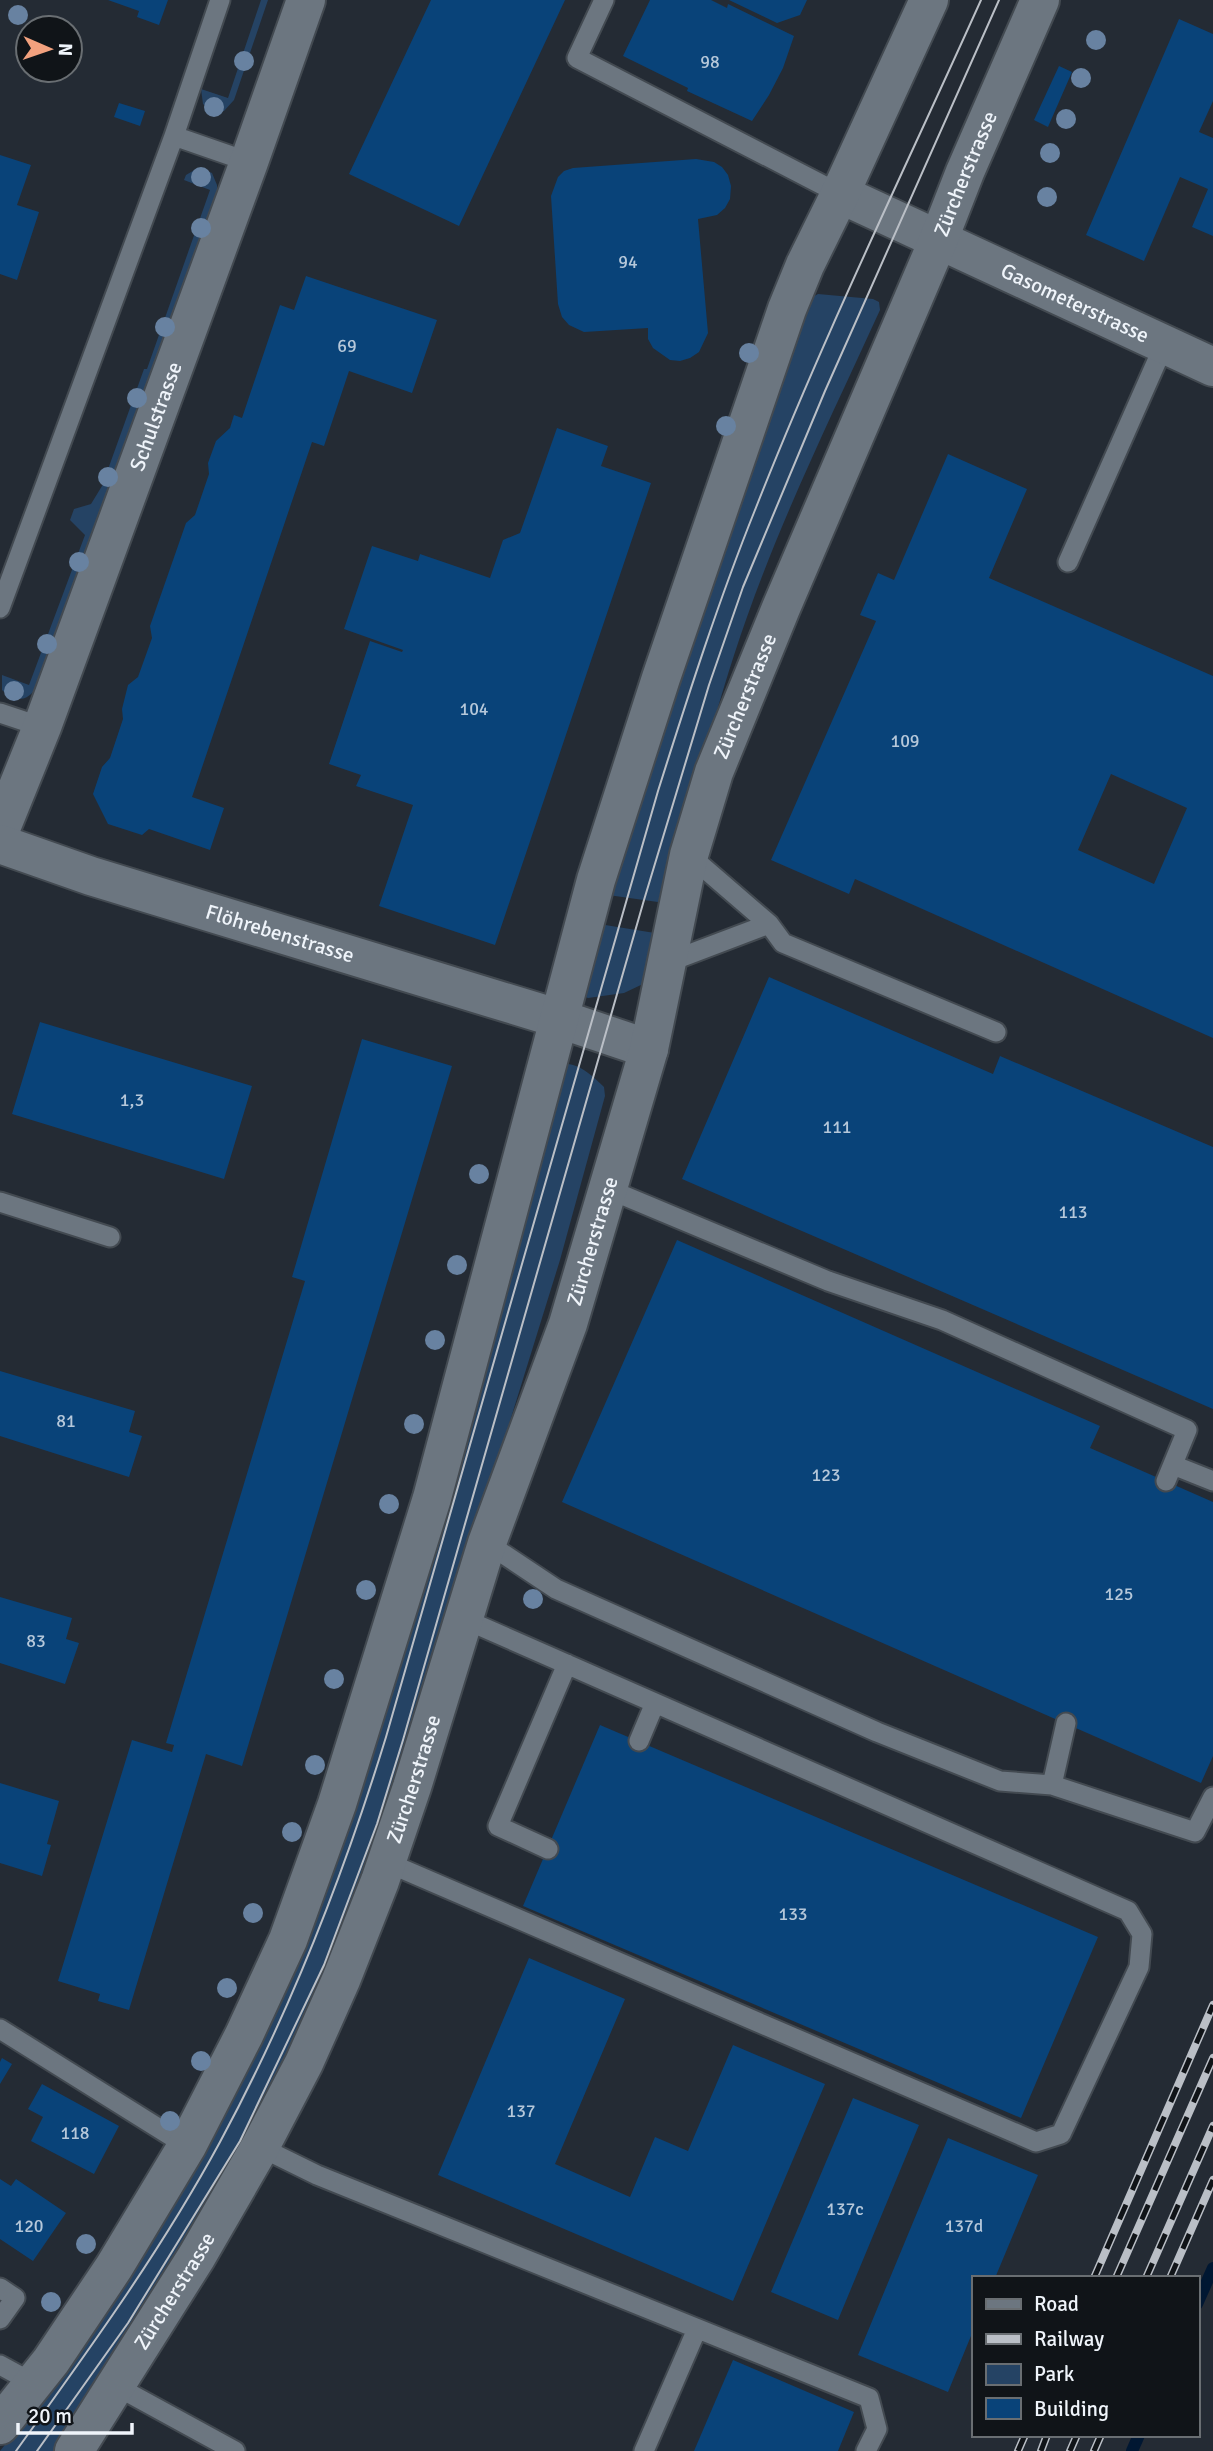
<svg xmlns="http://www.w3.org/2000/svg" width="1213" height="2451" viewBox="0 0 1213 2451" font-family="Signika,sans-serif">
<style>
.green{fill:#254364}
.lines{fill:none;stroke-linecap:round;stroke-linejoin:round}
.stream{stroke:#001732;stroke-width:12}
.building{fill:#094379;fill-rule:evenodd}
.lane-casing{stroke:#434a51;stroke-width:23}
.street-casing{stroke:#434a51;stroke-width:42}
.secondary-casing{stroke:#434a51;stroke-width:42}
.lane{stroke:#6c7680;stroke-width:19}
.street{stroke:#6c7680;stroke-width:38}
.secondary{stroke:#6c7680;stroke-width:38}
.tram{stroke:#babfc6;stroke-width:2}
.rail-casing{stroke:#babfc6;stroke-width:8}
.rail{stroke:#101418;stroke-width:5;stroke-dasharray:16;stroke-linecap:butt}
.tree{fill:#6882a1}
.labels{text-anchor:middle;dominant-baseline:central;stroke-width:5;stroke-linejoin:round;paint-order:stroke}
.number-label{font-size:18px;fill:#b6c8da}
.street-label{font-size:21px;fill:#eff4fa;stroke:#101418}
</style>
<rect width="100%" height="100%" fill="#242b34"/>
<!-- green -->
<path class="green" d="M261,0H268L234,100L224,111H211L203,104L201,89L228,98Z
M196,169H203L212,173L217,185V193L37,686C28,702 15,703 2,690V675L29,685L85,535L70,520L74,509L91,504L102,486L144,369H147L210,190L184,180L186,175Z
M818,294L873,299L879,302L880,310C834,411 784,512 747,617C714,710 691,807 665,903L608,895L807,300Z
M599,924L661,934L643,984L624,993L588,998L583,996Z
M566,1064C579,1063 595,1078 604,1087L605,1096L560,1260L465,1566L412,1748L270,2107L60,2451H0L41,2400L205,2146Z"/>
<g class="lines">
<!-- stream -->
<path class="stream" d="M1197,2304L1213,2268
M1132,2451L1139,2435"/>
</g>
<!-- building -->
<path class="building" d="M108,0H168L159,25L137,17L139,11Z
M431,0H565L459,226L349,174Z
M650,0H711L727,8L728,4L794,36L783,68L769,95L752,121L687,91L688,88L623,56Z
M729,0H807L800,15L777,23Z
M1179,19L1213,34V101L1199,132L1213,138V236L1192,227L1208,189L1180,177L1144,261L1086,235Z
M1059,66L1072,72L1048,127L1034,120Z
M119,103L145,111L140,126L114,117Z
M0,155L31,165L17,205L39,212L17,280L0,274Z
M696,159L714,162L722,167L728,175L731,186L730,199L725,208L717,215L698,219L708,333L699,352L690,358L680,361L670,360L653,348L648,339V328L584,332L569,325L562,317L558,304L551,196L558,177L564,171L573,168Z
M306,276L437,320L412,393L349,371L324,446L312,442L192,797L224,808L210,850L149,829L142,835L108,824L93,794L102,767L110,758L123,719L122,709L128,685L138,677L152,638L150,626L186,523L195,515L209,474L208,463L216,441L230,428L234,415L242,418L280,305L294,310Z
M557,428L608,446L601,466L651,483L495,945L379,906L413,805L356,786L361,775L329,764L370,641L402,652L403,650L344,629L372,546L418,561L420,554L490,578L503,540L520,533Z
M948,454L1027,489L989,578L1213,676V1038L855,879L849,894L771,860L876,621L860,615L878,573L894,580ZM1111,774L1187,808L1154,884L1078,850Z
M769,977L993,1074L1000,1056L1213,1147V1409L682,1179Z
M40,1022L252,1086L224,1179L12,1114Z
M362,1039L452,1066L242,1766L206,1754L129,2010L98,2001L100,1994L58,1981L132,1740L172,1752L174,1745L166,1743L305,1281L292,1277Z
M677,1240L1100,1426L1090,1448L1213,1502V1756L1201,1783L562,1502Z
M0,1371L135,1411L129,1432L142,1436L129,1477L0,1436Z
M0,1597L72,1618L66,1639L79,1643L65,1684L0,1663Z
M600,1725L1098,1937L1021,2118L523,1906Z
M0,1783L59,1801L47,1844L51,1845L42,1876L0,1863Z
M529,1958L625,1999L555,2164L630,2197L655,2137L688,2151L733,2045L825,2084L733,2301L438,2175Z
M2,2058L12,2064L0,2084V2062Z
M42,2084L119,2126L94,2174L31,2141L43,2117L28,2109Z
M853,2098L919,2125L838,2320L771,2292Z
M948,2138L1038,2175L995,2278H973V2331L948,2392L858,2355Z
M0,2179L11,2186L16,2179L66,2213L33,2261L0,2239Z
M733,2360L854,2412L838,2451H694Z"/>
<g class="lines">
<!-- lane casing -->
<g class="lane-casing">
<path id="lane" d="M604,0L577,58L840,194
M174,136L220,0
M1068,562L1164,345
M0,608L174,136L249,162
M0,713L42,727
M689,855L769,924L783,943L996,1032
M666,963L769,924
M608,1189L828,1281L942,1320L1187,1430L1166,1481
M0,1202L110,1237
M1173,1465L1213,1481
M487,1543L556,1589L877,1732L1000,1781L1052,1785L1066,1723
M639,1741L655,1703
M1052,1785L1195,1832L1213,1797
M548,1849L498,1826L567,1664
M386,1862L1036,2142L1061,2134L1139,1967L1142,1934L1128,1911L464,1619
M0,2029L187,2146
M260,2147L317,2175L869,2398L877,2429L866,2451
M0,2288L15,2298L0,2319
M0,2365L33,2383
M116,2386L235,2451
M644,2451L697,2329"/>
</g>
<!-- street casing -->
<g class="street-casing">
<g id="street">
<path id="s1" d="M0,831L42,727L249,162L306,0"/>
<path id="s2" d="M0,844L91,876L560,1019"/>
</g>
</g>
<!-- secondary casing -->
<g class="secondary-casing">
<g id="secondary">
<path id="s3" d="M840,194L1213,367"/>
<path d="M560,1019L649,1049"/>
<path d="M0,2425L51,2361L114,2267L187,2146L244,2035L288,1940L337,1804L432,1498L596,880L661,678L787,309L805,265L840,194L929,0"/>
<path id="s4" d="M74,2451L197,2256L260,2147L304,2063L341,1980L380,1881L412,1787L487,1543L568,1324L649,1049L689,855L714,772L781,608L938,241L965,172L1040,0"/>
</g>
</g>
<!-- lane -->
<use href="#lane" class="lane"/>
<!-- street -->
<use href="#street" class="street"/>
<!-- secondary -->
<use href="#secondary" class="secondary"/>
<!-- tram -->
<path class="tram" d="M16,2451C88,2351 161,2251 220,2142C289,2014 343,1877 386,1737L658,791C688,696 718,602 755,510C823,337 905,169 981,0
M37,2451L128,2323L240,2141L324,1965L377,1824L403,1740L644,900L709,685L743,587L825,391L999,0"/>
<!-- rail casing -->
<g class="rail-casing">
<path id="rail" d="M1094,2278L1213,2005
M1116,2278L1213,2058
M1146,2278L1213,2126
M1170,2278L1213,2180
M1018,2451L1025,2435
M1041,2451L1047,2435
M1070,2451L1077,2435
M1094,2451L1101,2435"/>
</g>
<!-- rail -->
<use href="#rail" class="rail"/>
</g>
<!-- trees -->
<g class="tree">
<circle cx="18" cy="15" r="10"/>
<circle cx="1096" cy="40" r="10"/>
<circle cx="244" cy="61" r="10"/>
<circle cx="1081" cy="78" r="10"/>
<circle cx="214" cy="107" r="10"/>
<circle cx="1066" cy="119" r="10"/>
<circle cx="1050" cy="153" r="10"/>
<circle cx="201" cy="177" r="10"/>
<circle cx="1047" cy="197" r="10"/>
<circle cx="201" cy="228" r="10"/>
<circle cx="165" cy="327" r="10"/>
<circle cx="749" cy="353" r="10"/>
<circle cx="137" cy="398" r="10"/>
<circle cx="726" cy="426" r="10"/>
<circle cx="108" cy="477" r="10"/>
<circle cx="79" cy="562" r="10"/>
<circle cx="47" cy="644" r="10"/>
<circle cx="14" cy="691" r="10"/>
<circle cx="479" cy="1174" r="10"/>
<circle cx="457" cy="1265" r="10"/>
<circle cx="435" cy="1340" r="10"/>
<circle cx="414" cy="1424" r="10"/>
<circle cx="389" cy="1504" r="10"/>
<circle cx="366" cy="1590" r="10"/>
<circle cx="533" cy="1599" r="10"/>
<circle cx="334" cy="1679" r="10"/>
<circle cx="315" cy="1765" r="10"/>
<circle cx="292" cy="1832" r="10"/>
<circle cx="253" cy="1913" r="10"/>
<circle cx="227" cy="1988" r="10"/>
<circle cx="201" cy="2061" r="10"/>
<circle cx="170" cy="2121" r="10"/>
<circle cx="86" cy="2244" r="10"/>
<circle cx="51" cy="2302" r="10"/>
</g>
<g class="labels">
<!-- number labels -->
<g class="number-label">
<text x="710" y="62">98</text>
<text x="628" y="262">94</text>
<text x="347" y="346">69</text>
<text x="474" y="709">104</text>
<text x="905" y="741">109</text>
<text x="132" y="1100">1,3</text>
<text x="837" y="1127">111</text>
<text x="1073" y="1212">113</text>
<text x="66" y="1421">81</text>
<text x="826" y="1475">123</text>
<text x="1119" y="1594">125</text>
<text x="36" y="1641">83</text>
<text x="793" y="1914">133</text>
<text x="521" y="2111">137</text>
<text x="75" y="2133">118</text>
<text x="845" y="2209">137c</text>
<text x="29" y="2226">120</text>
<text x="964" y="2226">137d</text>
</g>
<!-- street labels -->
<g class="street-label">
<text stroke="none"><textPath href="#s4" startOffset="2457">Zürcherstrasse</textPath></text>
<text stroke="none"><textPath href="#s3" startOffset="259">Gasometerstrasse</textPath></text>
<text stroke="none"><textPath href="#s1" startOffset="443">Schulstrasse</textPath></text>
<text stroke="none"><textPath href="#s4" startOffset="1890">Zürcherstrasse</textPath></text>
<text stroke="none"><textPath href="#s2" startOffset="294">Flöhrebenstrasse</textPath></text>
<text stroke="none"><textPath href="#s4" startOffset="1323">Zürcherstrasse</textPath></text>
<text stroke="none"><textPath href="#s4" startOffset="756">Zürcherstrasse</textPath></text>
<text stroke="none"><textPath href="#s4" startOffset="189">Zürcherstrasse</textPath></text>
</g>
</g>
<!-- legend -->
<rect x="972" y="2276" width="228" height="161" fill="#101418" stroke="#696e72" stroke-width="2"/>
<rect x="986" y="2299" width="35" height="10" fill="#6c7680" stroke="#696e72" stroke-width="2"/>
<text x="1034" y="2311" font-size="21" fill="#eff4fa">Road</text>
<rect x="986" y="2334" width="35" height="10" fill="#babfc6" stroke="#696e72" stroke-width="2"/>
<text x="1034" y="2346" font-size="21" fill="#eff4fa">Railway</text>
<rect x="986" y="2364" width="35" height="21" fill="#254364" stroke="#696e72" stroke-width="2"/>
<text x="1034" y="2381" font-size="21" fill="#eff4fa">Park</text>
<rect x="986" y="2398" width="35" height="21" fill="#094379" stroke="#696e72" stroke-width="2"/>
<text x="1034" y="2416" font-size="21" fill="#eff4fa">Building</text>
<!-- north arrow -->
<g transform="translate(49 49) rotate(92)"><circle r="33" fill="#101418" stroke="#696e72" stroke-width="2"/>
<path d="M0-5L12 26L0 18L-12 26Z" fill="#f2a17e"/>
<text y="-10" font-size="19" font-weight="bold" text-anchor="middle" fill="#eff4fa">N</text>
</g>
<!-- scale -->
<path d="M18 2423v10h114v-10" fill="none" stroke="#eff4fa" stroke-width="3.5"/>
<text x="28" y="2423" font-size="21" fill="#eff4fa" stroke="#101418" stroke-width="5" paint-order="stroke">20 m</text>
</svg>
